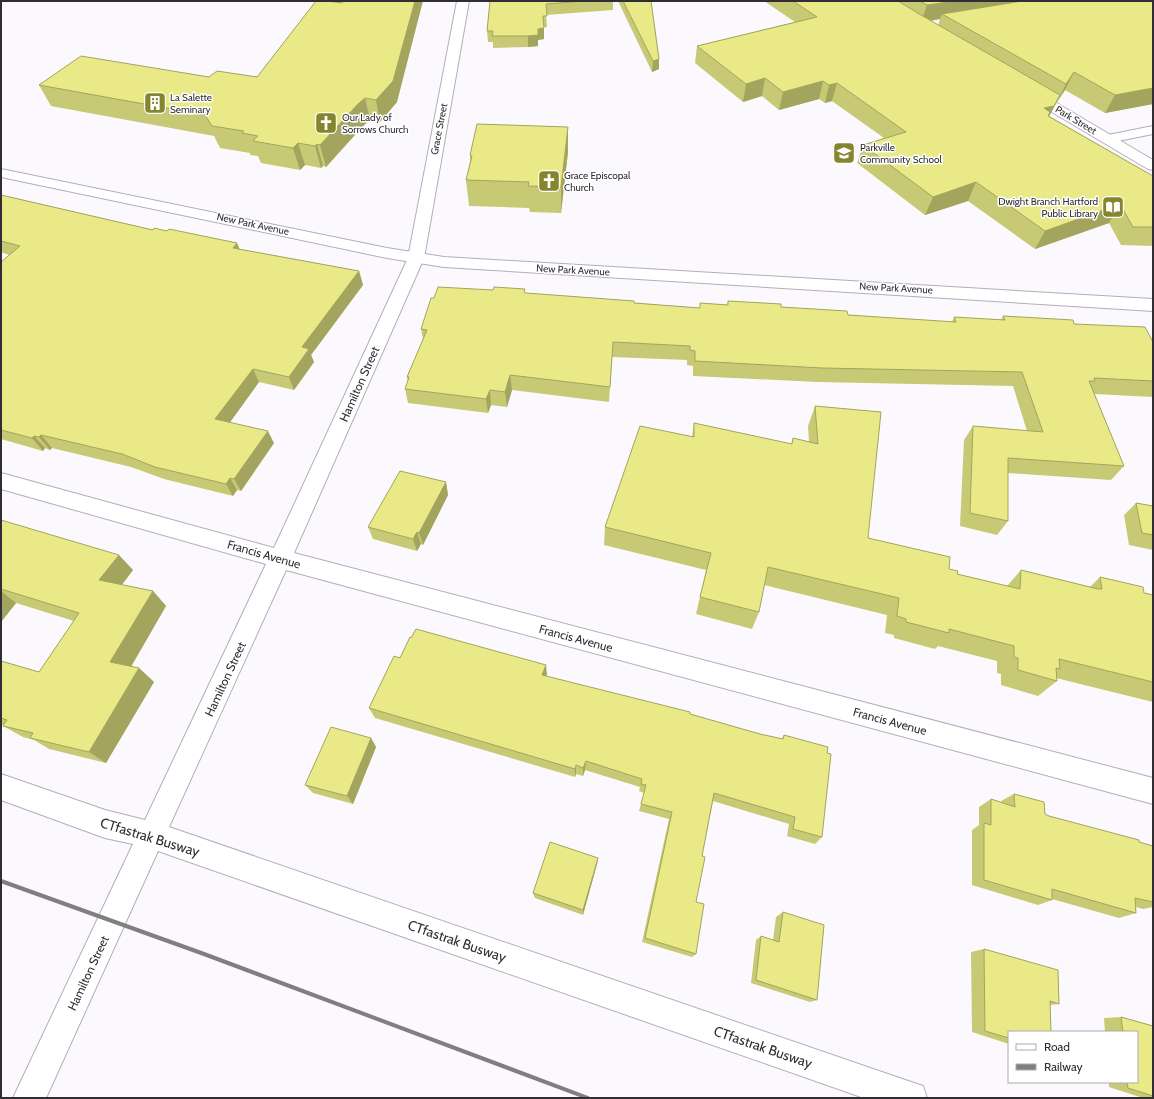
<svg xmlns="http://www.w3.org/2000/svg" width="1154" height="1099" viewBox="0 0 1154 1099" font-family="Cabin,sans-serif">
<style>
.lines{fill:none;stroke-linecap:round;stroke-linejoin:round}
.minor-casing{stroke:#b3adb8;stroke-width:2}
.major-casing{stroke:#b3adb8;stroke-width:2}
.minor{fill:#fff;fill-rule:evenodd}
.major{fill:#fff;fill-rule:evenodd}
.rail{stroke:#817e83;stroke-width:4}
.wall{fill:#c8c974;fill-rule:evenodd}
.shaded-wall{fill:#a3a45e}
.building{fill:#e9ea87;stroke:#a3a45e}
.labels{text-anchor:middle;dominant-baseline:central;stroke-width:3;stroke-linejoin:round;paint-order:stroke}
.far-poi-label{font-size:10px;fill:#302e32;stroke:#fff;text-anchor:start}
.far-street-label{font-size:10px;fill:#302e32;stroke:#fff}
.street-label{font-size:12px;fill:#302e32;stroke:#fff}
.near-street-label{font-size:14px;fill:#302e32;stroke:#fff}
</style>
<rect width="100%" height="100%" fill="#fcf9fe"/>
<g class="lines">
<!-- minor casing -->
<g class="minor-casing">
<path id="minor" d="M457,1H469L424,258L294,553L1153,778V804L286,570L169,827L911,1082L923,1086L927,1098H864L158,851L46,1098H13L133,844L105,838L1,800V774L105,810L145,820L266,564L1,489V473L274,548L408,258Z
M1153,126V134L1108,143L1103,142L1101,139L1103,136Z"/>
</g>
<!-- major casing -->
<g class="major-casing">
<path id="major" d="M1028,88L1033,89L1153,160V170L1148,169L1023,95L1021,92L1023,89Z
M1,169L387,248L444,257L1153,299V311L444,267L387,258L1,177Z"/>
</g>
<!-- minor -->
<use href="#minor" class="minor"/>
<!-- major -->
<use href="#major" class="major"/>
<!-- rail -->
<path class="rail" d="M1,881L204,954L588,1098"/>
</g>
<!-- wall -->
<path class="wall" d="M490,1H613V10L546,15L547,27H544V39L538,40V46L528,47L493,48V42H488L487,31Z
M618,1H651L659,59V69L652,72Z
M764,1H1153V104L1105,113L1065,90L1057,102L1049,116L1153,176V246L1121,245L1109,223L1035,249L968,201L925,215L857,163L863,145L884,138L832,101L825,103L819,99L779,110L762,96L743,102L695,63L697,46L795,22ZM940,19L938,25L931,21Z
M209,77L397,102L380,122L370,120L363,126L326,167L323,166L321,168L305,165L300,170L261,163L258,156L250,155V153L220,148L214,136L51,106L39,85Z
M568,127V152L561,213L530,212L529,208L469,206L466,180L470,162V155Z
M1,195L153,230L239,249L359,271L363,285L311,355L314,362L294,390L259,382L230,422L274,443L241,491L237,490L233,496L164,479L131,467L52,448L50,450L45,448L43,451L1,439V262L9,255L1,252Z
M525,293L634,303L700,308V303L727,305L728,301L781,307L848,315L952,322L954,317L1001,320L1003,316L1074,324L1153,342V397L1094,394L1124,466L1111,480L1008,473V521L997,535L960,526L964,440L973,426L1027,431L1013,386L817,382L693,376V366L687,365V360L612,357L609,402L512,390L507,407L491,405L488,413L408,403L405,389L408,382L407,377L423,339L421,329L434,298Z
M815,406L868,538L949,569L957,574L1007,586L1021,570L1090,587L1100,577L1144,593L1153,595V702L1056,678L1057,681L1038,696L1001,685V674L997,673V661L938,646L935,649L894,638V635L885,633L887,615L764,585L759,612L752,629L696,614L706,570L604,545L605,527L692,437L694,423L791,444L793,438L809,442L808,426Z
M446,482L448,495L423,545L421,544L417,551L373,539L368,527Z
M1136,503L1153,506V550L1129,545L1124,515Z
M1,520L133,570L122,585L153,591L166,606L131,667L139,668L154,682L106,763L49,749L34,740L23,737L3,726V725L1,724V661L39,672L74,621L16,603L1,622Z
M400,658L546,665V676L690,714L760,734L782,739L784,735L827,753L822,837L815,844L787,836L789,824L713,801L702,856L696,902V954L692,957L642,942L669,819L639,811L644,793L639,791L640,787L585,770L583,776L576,774L575,777L375,718L369,708Z
M371,738L376,747L353,804L313,793L305,785Z
M1014,794L1045,814L1049,816L1153,846V907L1143,909L1136,907V913L1119,918L1052,899V900L1038,905L972,885V830L979,825V807L991,799L1002,803L1001,801Z
M598,858L597,864L583,915L535,898L533,893Z
M783,912L817,1000L810,1002L751,983L756,940L761,936L773,940L776,917Z
M984,949L1059,1004L1050,1005L1009,1032V1044L972,1032L971,952Z
M1121,1017L1153,1026V1098H1143L1109,1087V1082H1137V1032H1105L1104,1018Z"/>
<!-- shaded-wall -->
<path class="shaded-wall" d="M415,1H423L397,102L380,122L376,100Z
M955,1H1060L942,14L940,19L921,22L927,5Z
M544,28V39L538,40V46L528,47V36L538,29Z
M659,59V69L652,72L653,61Z
M1074,72L1065,90L1057,102L1066,84Z
M765,78L762,96L743,102L746,84Z
M823,81L819,99L779,110L783,92Z
M837,83L832,101L825,103L829,85Z
M1153,88V104L1105,113L1115,95Z
M1060,95L1051,113L1044,124V108Z
M365,98L370,120L363,126L326,167L320,145L358,104Z
M568,127V152L561,213V187Z
M298,143L305,165L300,170L293,148Z
M317,144L323,166L321,168L315,146Z
M976,182L968,201L925,215L933,197Z
M1120,204L1109,223L1035,249L1045,231Z
M237,243L243,257L233,248Z
M359,271L363,285L311,355L314,362L294,390L289,377L302,347Z
M253,369L259,382L223,432L215,419Z
M510,375L512,390L507,407L505,392Z
M490,390L491,405L488,413L486,399Z
M268,431L274,443L241,491L234,479Z
M41,435L52,448L50,450L39,437Z
M34,436L45,448L43,451L32,438Z
M230,478L237,490L233,496L226,484Z
M446,482L448,495L423,545L419,533Z
M417,532L421,544L417,551L413,539Z
M119,555L133,570L114,595L99,580Z
M1,591L16,603L1,622Z
M153,591L166,606L126,675L110,662Z
M546,665L547,675L543,685L542,675Z
M139,668L154,682L106,763L89,752Z
M371,738L376,747L353,804L347,796Z
M586,761L585,770L583,776V768Z
M576,765V774L575,777V769Z
M598,858L597,864L583,915V910Z"/>
<!-- building -->
<path class="building" d="M316,1H327L342,3L343,1H415L393,81L376,100L365,98L358,104L320,145L317,144L315,146L298,143L293,148L253,141L258,136L242,133L244,131L212,126L205,115L39,85L81,56L209,77L217,71L257,77Z
M490,1H584L546,4L547,16H543L544,28L538,29V35L528,36H492L493,31H487Z
M623,1H651L659,59L653,61Z
M793,1H898L921,15L1060,95L1054,106L1044,108L1050,112L1048,116L1153,176V227H1133L1120,204L1045,231L976,182L933,197L863,145L906,132L837,83L829,85L823,81L783,92L765,78L746,84L697,46L817,17Z
M920,1H955L927,5Z
M1022,1H1153V88L1115,95L1074,72L1066,84L942,14Z
M477,124L568,127L561,187L528,186L529,182L466,180L472,156L470,155Z
M1,195L153,230L154,228L167,231L169,229L237,243L233,248L359,271L302,347L309,349L289,377L253,369L215,419L268,431L234,479L230,478L226,484L155,467L122,454L41,435L39,437L34,436L32,438L1,430V262L20,246L1,241Z
M438,287L493,290L494,287L525,289L524,292L526,293L634,301V303L700,308V303L728,305V301L781,304V307L847,311L848,315L956,322L954,317L1005,320L1003,316L1073,320L1074,324L1145,327L1153,342V381L1094,378L1095,381H1089L1124,466L1008,458V521L970,513L973,426L1043,432L1022,372L822,368L695,361V351L690,350V346L613,342L610,387L510,375L505,392L490,390L486,399L405,389L409,377H407L427,330L421,329L431,298H434Z
M815,406L881,412L868,538L950,557L949,569L958,571L957,574L1020,589L1021,570L1098,589H1102L1100,577L1143,587L1144,593L1153,595V682L1059,659L1060,669L1056,668L1057,681L1018,670V658L1014,657V646L949,629V633L906,622V619L897,616L899,598L768,567L759,612L700,597L711,553L605,527L640,426L694,437V423L792,444L793,438L818,444Z
M400,471L446,482L419,533L417,532L413,539L368,527Z
M1136,503L1153,506V535L1142,533Z
M1,520L119,555L99,580L153,591L110,662L139,668L89,752L30,738L33,733L3,726L7,720L1,718V661L39,672L79,613L1,589Z
M416,629L546,665L542,675L690,712V714L760,734L783,739L784,735L828,747L827,753L831,754L822,837L793,829L795,817L714,793L702,856L705,857L696,902L704,904L696,954L645,938L672,812L641,804L646,785L641,784L642,779L586,761L583,768L576,765L575,769L369,708L394,656L400,658L410,637L411,638Z
M331,727L371,738L347,796L305,785Z
M1014,794L1044,802L1045,814L1049,816L1139,840V842L1153,846V902L1135,898L1136,913L1052,889V900L984,880V823L991,825V799L1015,807Z
M550,842L598,858L583,910L533,893Z
M783,912L824,925L817,1000L756,980L761,936L779,942Z
M984,949L1058,970L1059,1004L1050,1001L1051,1032H1009V1038L985,1031Z
M1121,1017L1153,1026V1096L1128,1088L1127,1082H1137V1032H1123Z"/>
<!-- icons -->
<defs>
<g id="building-square" transform="scale(1.15)"><rect x="-9" y="-9" width="18" height="18" rx="4" fill="#85852e" stroke="#fff"/><path d="M-4-6H4V6H1V3H-1V6H-4ZM-2.5-4.3h1.7v1.8h-1.7ZM.8-4.3h1.7v1.8H.8ZM-2.5-1h1.7V.8h-1.7ZM.8-1h1.7V.8H.8Z" fill="#fff"/></g>
<g id="church-square" transform="scale(1.15)"><rect x="-9" y="-9" width="18" height="18" rx="4" fill="#85852e" stroke="#fff"/><path d="M-1.2-6h2.4v3.5h3.3v2.4h-3.3V6h-2.4V-.1h-3.3v-2.4h3.3Z" fill="#fff"/></g>
<g id="school-square" transform="scale(1.15)"><rect x="-9" y="-9" width="18" height="18" rx="4" fill="#85852e" stroke="#fff"/><path d="M0-5L7-2L0 1L-7-2ZM-4 1L0 2.5L4 1V4Q0 6-4 4Z" fill="#fff"/></g>
<g id="library-square" transform="scale(1.15)"><rect x="-9" y="-9" width="18" height="18" rx="4" fill="#85852e" stroke="#fff"/><path d="M-6-4Q-3-5.5-.7-3.5V5Q-3 3-6 4ZM6-4Q3-5.5 .7-3.5V5Q3 3 6 4Z" fill="#fff"/></g>
</defs>
<g fill-rule="evenodd">
<use href="#building-square" x="155" y="103"/>
<use href="#church-square" x="326" y="123"/>
<use href="#school-square" x="844" y="153"/>
<use href="#church-square" x="549" y="181"/>
<use href="#library-square" x="1113" y="207"/>
</g>
<g class="labels">
<!-- far-poi labels -->
<g class="far-poi-label">
<text x="170" y="97">La Salette<tspan x="170" dy="12">Seminary</tspan></text>
<text x="342" y="117">Our Lady of<tspan x="342" dy="12">Sorrows Church</tspan></text>
<text x="860" y="147">Parkville<tspan x="860" dy="12">Community School</tspan></text>
<text x="564" y="175">Grace Episcopal<tspan x="564" dy="12">Church</tspan></text>
<text x="1098" y="201" text-anchor="end">Dwight Branch Hartford<tspan x="1098" dy="12">Public Library</tspan></text>
</g>
<!-- far-street labels -->
<g class="far-street-label">
<text transform="translate(1076 120) rotate(31)">Park Street</text>
<text transform="translate(439 129) rotate(-79)">Grace Street</text>
<text transform="translate(253 224) rotate(12)">New Park Avenue</text>
<text transform="translate(573 270) rotate(3)">New Park Avenue</text>
<text transform="translate(896 288) rotate(3)">New Park Avenue</text>
</g>
<!-- street labels -->
<g class="street-label">
<text transform="translate(359 384) rotate(-66)">Hamilton Street</text>
<text transform="translate(264 554) rotate(16)">Francis Avenue</text>
<text transform="translate(576 638) rotate(15)">Francis Avenue</text>
<text transform="translate(225 679) rotate(-65)">Hamilton Street</text>
<text transform="translate(890 721) rotate(15)">Francis Avenue</text>
<text transform="translate(88 973) rotate(-65)">Hamilton Street</text>
</g>
<!-- near-street labels -->
<g class="near-street-label">
<text transform="translate(150 837) rotate(17)">CTfastrak Busway</text>
<text transform="translate(457 941) rotate(19)">CTfastrak Busway</text>
<text transform="translate(763 1047) rotate(19)">CTfastrak Busway</text>
</g>
</g>
<!-- border -->
<rect width="1154" height="1099" fill="none" stroke="#302e32" stroke-width="4"/>
<!-- legend -->
<rect x="1008" y="1031" width="130" height="52" fill="#ffffff" stroke="#acabad"/>
<rect x="1016" y="1044" width="20" height="6" fill="#ffffff" stroke="#acabad"/>
<text x="1044" y="1051" font-size="12" fill="#302e32">Road</text>
<rect x="1016" y="1064" width="20" height="6" fill="#817e83" stroke="#acabad"/>
<text x="1044" y="1071" font-size="12" fill="#302e32">Railway</text>
</svg>
